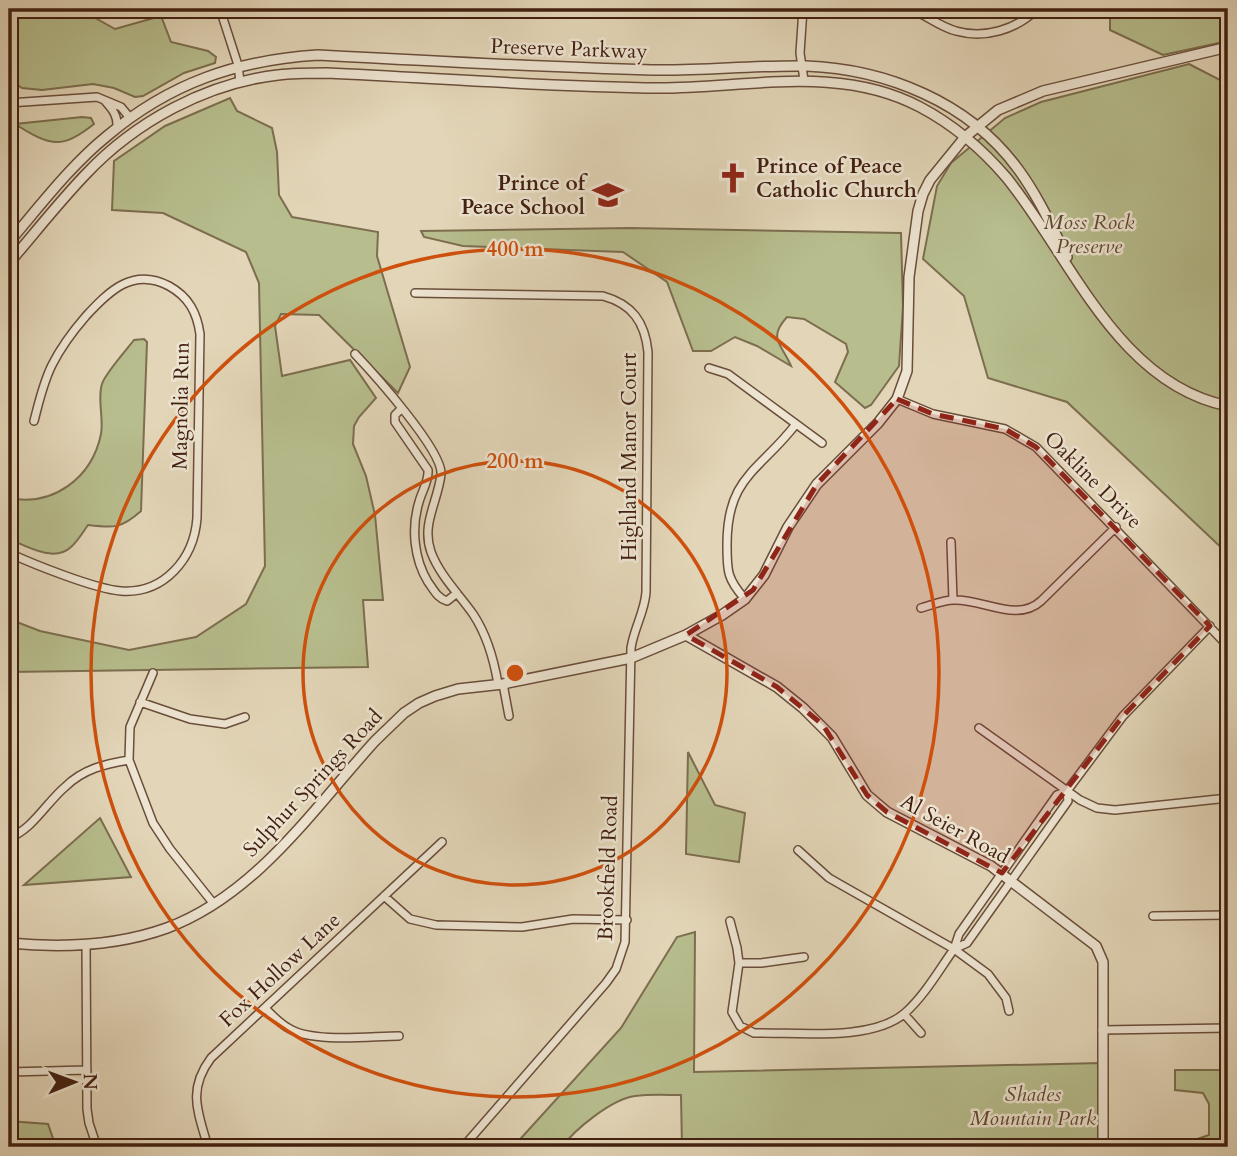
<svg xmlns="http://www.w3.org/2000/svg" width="1237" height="1156" viewBox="0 0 1237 1156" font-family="Cardo,serif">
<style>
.green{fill:#b7bd8d;stroke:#7c6e4f;stroke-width:2}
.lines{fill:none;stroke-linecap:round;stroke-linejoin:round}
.minor-casing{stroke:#6a4e3b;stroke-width:10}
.tertiary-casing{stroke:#6a4e3b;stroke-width:12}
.minor{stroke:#ede4d1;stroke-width:7}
.tertiary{stroke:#ede4d1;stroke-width:9}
.marked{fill:#8f2418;fill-opacity:0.2;stroke:#8f2418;stroke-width:5;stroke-dasharray:14 9;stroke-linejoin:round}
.ring{fill:none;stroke:#cf500d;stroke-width:3.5}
.labels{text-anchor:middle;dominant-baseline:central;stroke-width:5;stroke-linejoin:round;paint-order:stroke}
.street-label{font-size:21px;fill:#422011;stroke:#ede4d1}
.poi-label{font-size:21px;font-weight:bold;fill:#422011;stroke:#ede4d1;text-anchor:start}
.park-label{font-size:21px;font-style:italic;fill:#5f4730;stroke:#ede4d1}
.centre{fill:#cf500d;stroke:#ede4d1;stroke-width:3.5}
.ring-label{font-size:21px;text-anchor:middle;font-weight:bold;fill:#cf500d;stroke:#ede4d1;stroke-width:5;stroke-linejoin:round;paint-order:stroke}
</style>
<rect width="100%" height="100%" fill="#e3d6b8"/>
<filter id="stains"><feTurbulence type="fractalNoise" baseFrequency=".00286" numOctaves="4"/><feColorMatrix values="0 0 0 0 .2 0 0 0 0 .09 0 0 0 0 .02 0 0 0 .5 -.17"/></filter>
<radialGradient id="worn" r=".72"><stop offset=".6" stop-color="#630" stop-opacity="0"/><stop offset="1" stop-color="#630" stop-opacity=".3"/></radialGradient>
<!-- green -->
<path class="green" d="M9,9H79L115,29L161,16L171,42L208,51L216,57L215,63L184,73L143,96L135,97L114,88L93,84L42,90L22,88L9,79Z
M1110,9H1228V41L1163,55L1110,30Z
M1189,64L1228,84V554L1067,402L988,378L964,296L923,259L937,186L951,163L1005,118L1041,102Z
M230,98L237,111L272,128L277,152L279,195L292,217L378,232L377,256L410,367L398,393L319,315L281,314L275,326L282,376L350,360L376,398L359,417L354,426L353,444L366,476L375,515L383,600H363L368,667L9,672V619L40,631L129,650L196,637L246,604L265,566L259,283L246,252L163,213L112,210L114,161L165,126Z
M82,117L91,118L94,124C61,150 50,146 15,124Z
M630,228L901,233L903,307L899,366L871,405L865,408L835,382L848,352L846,344L804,319L787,317C767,339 782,344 791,366L757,346L735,337L711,351H693L667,282L623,252L463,246L424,237L421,231Z
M144,339L147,342L141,511C121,529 113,528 88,525C83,532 78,541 71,547C54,563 26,546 9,539V498C53,507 92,478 101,434C104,418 97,399 102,384C104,375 127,349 134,340Z
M688,752L715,805L745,813L739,862L686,854Z
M100,818L131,877L24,885Z
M695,932L694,1072L1101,1063L1100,1147H682L681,1095C666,1095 650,1094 635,1096C612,1099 575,1129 562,1147H513L621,1028L677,937Z
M1175,1070H1228V1147H1184L1188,1142L1209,1135V1104L1203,1093L1175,1090Z
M9,1121L48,1124L56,1147H9Z"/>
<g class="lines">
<!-- minor casing -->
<g class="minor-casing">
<path id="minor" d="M220,9L238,65L240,82
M649,9H700
M803,9L800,53L804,80
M911,9C926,15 940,27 956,31C984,39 1016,30 1037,9
M105,101C113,110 118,116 117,128
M9,103L97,97L121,107L130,118
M415,293L603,296C632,304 645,322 648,352L646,592C645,611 634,628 631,648L625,942L616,969L606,983L463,1147
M355,354C373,373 443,451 441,474C438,502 421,524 431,552C440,576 459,594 473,614C487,635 494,660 498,684
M709,368L728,374L822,443
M897,399L933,414L1005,429L1036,447L1228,646
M401,409L395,415V422L428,470C429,481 422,491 419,502C411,528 414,559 428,582C434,590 437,598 447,601L457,593
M951,542L953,600
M9,553C33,564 95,589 121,591C164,594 194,559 197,518L200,334C197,313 189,297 169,286C133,267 109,291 86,316C73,331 61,347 52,365C43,383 39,402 34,421
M745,599C727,579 727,571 727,545C727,476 759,472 796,424
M921,608C932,605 943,600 954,600C983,599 1017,623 1041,601L1116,527
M153,673L130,727L129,760L153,823L170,849L213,903
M503,684L509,716
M140,702L190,719L225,724L245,717
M979,728L1080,800L1097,808L1115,810L1228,798
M1067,791L1068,801L967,943L954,949L959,934L1057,795L1067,791L1123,716L1210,626
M9,838C33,829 46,803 65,787C83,769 105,764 129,760
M798,850L829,878L954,949L988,974L1006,998L1009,1011
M384,896L410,919L436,925L522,927L573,919L627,920
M1153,916L1228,915
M730,921L737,948L739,963L732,1012L740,1026L754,1033C796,1032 872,1042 905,1013C925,995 939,970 954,949
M86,945L87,1109L89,1123L97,1147
M739,963H761L804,957
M265,1008C273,1016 280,1024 290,1029C314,1043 371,1036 399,1036
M904,1014L921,1033
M1102,1030L1228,1028
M9,1072L87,1070
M208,1147C198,1112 187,1090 211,1058L442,842"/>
</g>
<!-- tertiary casing -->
<g class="tertiary-casing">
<path id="tertiary" d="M9,242C40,206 70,166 107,136C170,83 237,60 318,55C429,61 540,67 652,70C703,71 754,65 806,66C886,69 969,102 1018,169C1038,196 1052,227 1067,257
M9,263C34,234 59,202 86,174C135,122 206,83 278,75C294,73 310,73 327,73C437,78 549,87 660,88C747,88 839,64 920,107C952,124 982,149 1006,177C1070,255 1117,384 1228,406
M686,635L777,687L803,708L832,737L867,795L887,812L991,866L1096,946L1103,962V1147
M9,943C61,948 117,946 167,928C256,895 314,808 375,741L404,713L419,703L435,696L458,689L503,684L631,658L686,635L722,615L745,599L764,575L788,527L817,484L878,423L897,399L907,371L909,277L918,211L923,194L930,180L965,137L998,110L1043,91L1228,47"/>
</g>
<!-- minor -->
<use href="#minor" class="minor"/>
<!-- tertiary -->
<use href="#tertiary" class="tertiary"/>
</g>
<!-- marked area -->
<path class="marked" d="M897,399L933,414L1005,429L1036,447L1210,626L1123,716L1002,873L887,812L867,795L823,725L777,687L686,635L753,590L817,484Z"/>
<!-- distance rings -->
<g class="ring">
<circle cx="515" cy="673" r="212"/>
<circle cx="515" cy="673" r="424"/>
</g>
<!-- icons -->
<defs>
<g id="church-bare" transform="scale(2.415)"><path d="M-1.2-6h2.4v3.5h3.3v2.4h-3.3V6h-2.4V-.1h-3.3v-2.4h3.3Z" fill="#8f2418" stroke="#ede4d1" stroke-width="2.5" paint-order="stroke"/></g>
<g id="school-bare" transform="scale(2.415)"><path d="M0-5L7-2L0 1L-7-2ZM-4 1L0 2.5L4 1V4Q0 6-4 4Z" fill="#8f2418" stroke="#ede4d1" stroke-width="2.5" paint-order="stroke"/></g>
</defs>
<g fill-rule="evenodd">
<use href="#church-bare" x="733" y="178"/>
<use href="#school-bare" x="608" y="195"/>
</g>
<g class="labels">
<!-- street labels -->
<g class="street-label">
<text transform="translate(569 49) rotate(2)">Preserve Parkway</text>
<text transform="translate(181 406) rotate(-89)">Magnolia Run</text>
<text transform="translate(629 457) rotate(-90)">Highland Manor Court</text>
<text transform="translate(1093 480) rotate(45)">Oakline Drive</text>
<text transform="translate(313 783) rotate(-47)">Sulphur Springs Road</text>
<text transform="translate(955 829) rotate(29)">Al Seier Road</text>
<text transform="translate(608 868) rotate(-88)">Brookfield Road</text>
<text transform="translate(280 970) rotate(-43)">Fox Hollow Lane</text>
</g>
<!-- poi labels -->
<g class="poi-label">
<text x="756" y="166">Prince of Peace<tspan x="756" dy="24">Catholic Church</tspan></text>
<text x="585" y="183" text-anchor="end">Prince of<tspan x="585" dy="24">Peace School</tspan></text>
</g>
<!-- park labels -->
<g class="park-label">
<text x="1089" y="222">Moss Rock<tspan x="1089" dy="24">Preserve</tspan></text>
<text x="1033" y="1094">Shades<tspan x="1033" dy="24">Mountain Park</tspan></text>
</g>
</g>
<circle cx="515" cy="673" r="10" class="centre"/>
<g class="ring-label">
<text x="515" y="256">400 m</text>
<text x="515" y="468">200 m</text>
</g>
<!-- margin -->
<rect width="1237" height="1156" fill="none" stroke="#e3d6b8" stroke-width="35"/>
<rect x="10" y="10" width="1216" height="1135" fill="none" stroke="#422011" stroke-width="3.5"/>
<rect x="18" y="18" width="1202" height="1121" fill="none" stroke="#422011" stroke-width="2"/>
<!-- north arrow -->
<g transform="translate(74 1082) rotate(89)" stroke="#ede4d1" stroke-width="5" paint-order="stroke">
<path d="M0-5L12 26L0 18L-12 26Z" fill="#422011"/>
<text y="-10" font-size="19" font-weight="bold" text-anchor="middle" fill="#422011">N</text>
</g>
<rect width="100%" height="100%" filter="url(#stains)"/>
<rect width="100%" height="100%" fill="url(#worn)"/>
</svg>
